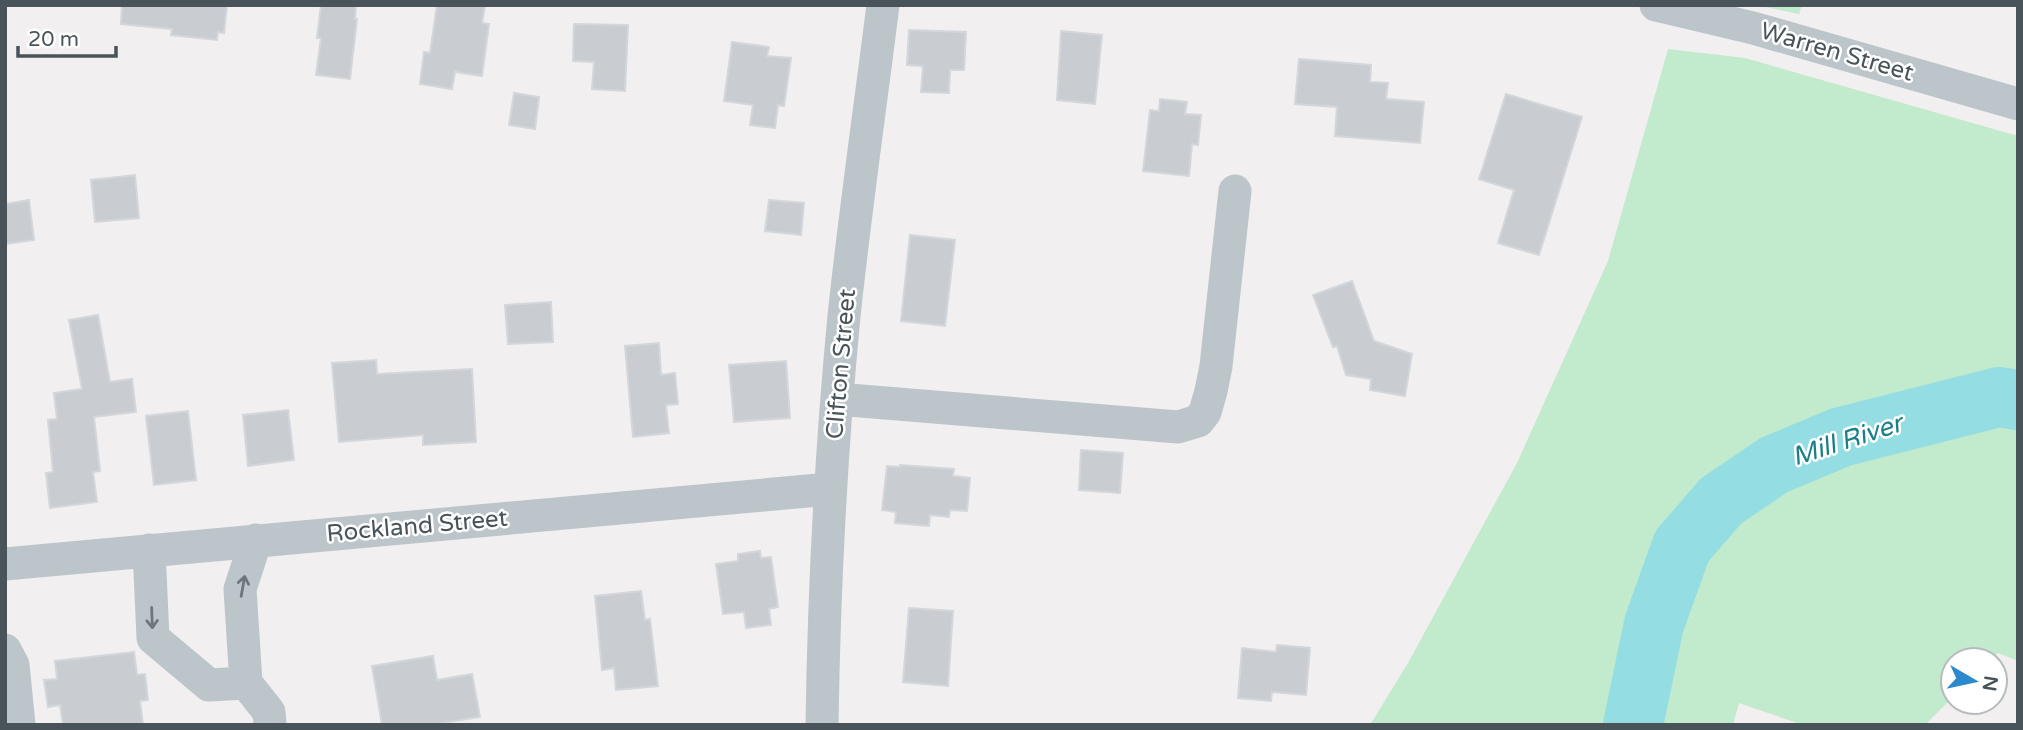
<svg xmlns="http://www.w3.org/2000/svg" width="2023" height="730" viewBox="0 0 2023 730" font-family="'Varela Round',sans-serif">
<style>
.green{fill:#c2eacc}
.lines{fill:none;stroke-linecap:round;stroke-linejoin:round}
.river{stroke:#93dde3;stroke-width:60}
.building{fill:#c9cdd1;stroke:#d3d6da;stroke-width:2}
.minor{stroke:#bcc5ca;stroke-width:33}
.oneway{stroke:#6c767c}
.labels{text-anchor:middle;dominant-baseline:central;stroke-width:5;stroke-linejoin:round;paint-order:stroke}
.street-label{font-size:24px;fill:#49545a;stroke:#fff}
.water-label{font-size:26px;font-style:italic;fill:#1a7f86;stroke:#fff}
</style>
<rect width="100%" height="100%" fill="#f1efef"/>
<!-- green -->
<path class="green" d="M1756,5H1802L1799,14Z
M1668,49L1745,58L2018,136V661L1998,653L1990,660H1953V697L1925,725H1803L1739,703L1733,725H1370L1408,663L1517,463L1608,261Z"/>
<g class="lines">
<!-- river -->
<path class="river" d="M1633,725L1654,624L1682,546L1721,501L1774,465L1841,437L1999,397L2018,400"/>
</g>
<!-- building -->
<path class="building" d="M122,5H227L224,33L218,32L217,40L171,35L172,29L121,24Z
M321,5H356L355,19H357L350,79L316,75L321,38H317Z
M437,5H485L482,23L489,24L482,76L455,72L452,89L420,84L424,52L430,53Z
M574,24L628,25L625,91L592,89L594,62L573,61Z
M909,30L966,32L964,70H950L949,93L921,92L923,66L907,65Z
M1061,31L1102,35L1095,104L1057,100Z
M732,42L769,47L767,56L791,58L784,106L778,105L775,128L750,125L753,105L724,101Z
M1299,59L1371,65L1370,82L1388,83L1386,99L1424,102L1420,143L1335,136L1337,107L1295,104Z
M514,93L539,97L535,129L509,125Z
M1506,94L1582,117L1539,255L1498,243L1514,190L1479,179Z
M1160,99L1187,102L1185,114L1201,115L1198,145L1192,144L1189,176L1143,171L1150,110L1159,111Z
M135,175L139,218L95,222L91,180Z
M29,200L34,240L5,244V204Z
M769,200L804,203L801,235L765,231Z
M910,235L955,240L945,326L901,321Z
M1352,281L1374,341L1412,354L1405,396L1370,390L1371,379L1346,375L1337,346L1333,347L1313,295Z
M551,302L553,342L508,344L505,305Z
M98,315L110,382L132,379L136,412L94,417L100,471L93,472L97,502L50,508L46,473L53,472L48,420L57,419L54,393L82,389L69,320Z
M659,343L661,375L675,373L678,404L666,405L669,433L633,437L625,346Z
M376,360L377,374L472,369L476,442L423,445V435L339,442L332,363Z
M786,361L790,418L734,422L729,365Z
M288,410L294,460L248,466L243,415Z
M188,411L196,480L154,485L146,416Z
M1081,450L1123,453L1120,493L1079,490Z
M900,465L954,469L953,476L970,478L967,511L950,510L949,517L930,515L929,526L895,523L896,512L882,510L887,466L900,467Z
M760,551L761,558L771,557L778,607L769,609L771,625L746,628L744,612L723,614L716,564L738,561V554Z
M641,591L645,620L650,619L658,686L616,690L614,668L602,670L595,596Z
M909,608L953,611L948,686L903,682Z
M1277,645L1310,648L1306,695L1272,692L1271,701L1238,698L1242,648L1276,652Z
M134,652L137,675L145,674L148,700L140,701L143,725H63L60,705L48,707L44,680L57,679L55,661Z
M433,656L437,680L472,674L480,717L429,725H382L372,666Z"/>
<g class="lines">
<!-- minor -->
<path class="minor" d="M1656,5L1753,28L2018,104
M837,399L1178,427L1198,421L1205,412L1211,391L1216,366L1235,191
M149,550L153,638L209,685L246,683L240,589L256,540
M5,564L830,489
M5,650L13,665L19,725
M246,683L269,712L270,725
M822,725C824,588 831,452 844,316C855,212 870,109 883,5"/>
</g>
<!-- one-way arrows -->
<defs><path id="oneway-shaft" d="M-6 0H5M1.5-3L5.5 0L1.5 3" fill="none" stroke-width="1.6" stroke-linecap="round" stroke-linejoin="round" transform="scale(1.75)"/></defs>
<g class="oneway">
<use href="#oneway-shaft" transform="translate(243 586) rotate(-80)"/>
<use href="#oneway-shaft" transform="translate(152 618) rotate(88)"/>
</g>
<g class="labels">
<!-- street labels -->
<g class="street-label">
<text transform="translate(1837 52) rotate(16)">Warren Street</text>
<text transform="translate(841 364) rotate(-85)">Clifton Street</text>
<text transform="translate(417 526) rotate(-5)">Rockland Street</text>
</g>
<!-- water labels -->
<g class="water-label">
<text transform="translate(1847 440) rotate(-18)">Mill River</text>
</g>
</g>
<!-- border -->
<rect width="2023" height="730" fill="none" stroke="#49545a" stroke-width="14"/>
<!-- north arrow -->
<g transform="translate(1974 681) rotate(99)"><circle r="33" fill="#ffffff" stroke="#b6bbbd" stroke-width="2"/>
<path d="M0-5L12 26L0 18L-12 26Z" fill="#2c89ce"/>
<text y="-10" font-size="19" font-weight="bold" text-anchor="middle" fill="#49545a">N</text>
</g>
<!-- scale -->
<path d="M18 46v10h98v-10" fill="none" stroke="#49545a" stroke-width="3.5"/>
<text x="28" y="46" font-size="21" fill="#49545a" stroke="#ffffff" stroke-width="5" paint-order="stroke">20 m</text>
</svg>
